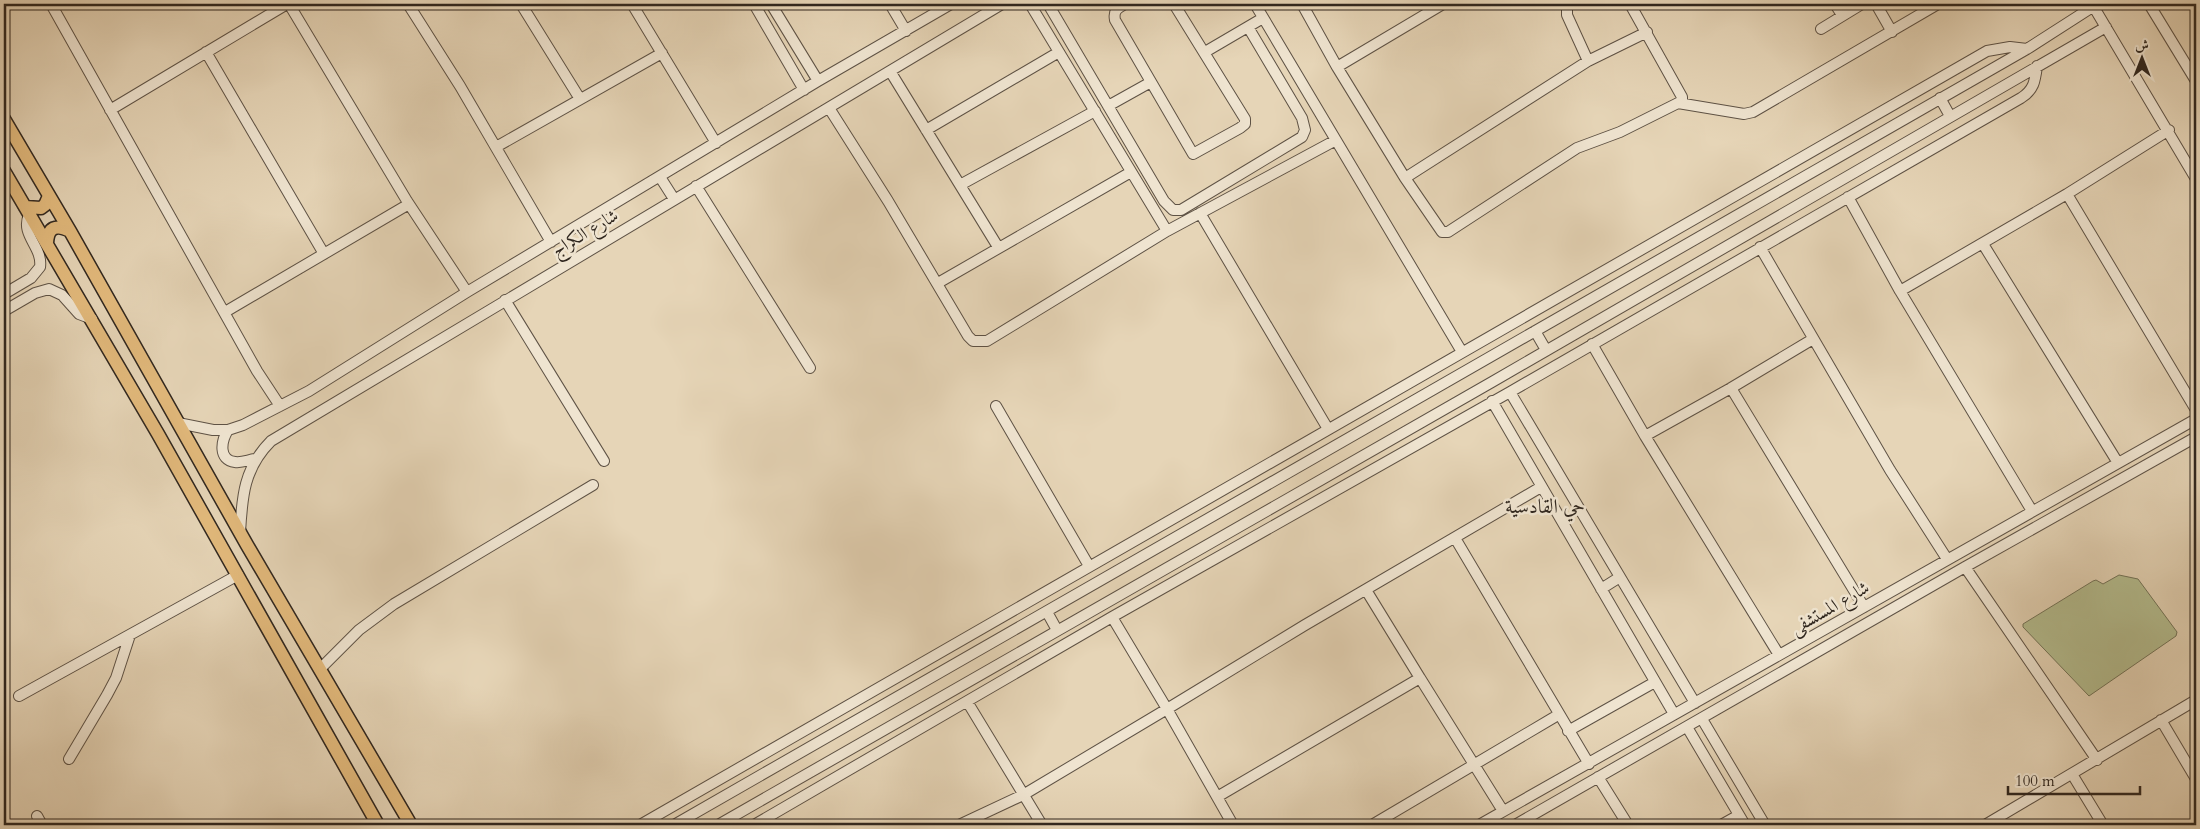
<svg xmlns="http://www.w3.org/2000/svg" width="2200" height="829" viewBox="0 0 2200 829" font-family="Cardo,Amiri,serif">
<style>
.green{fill:#b4bd8f;stroke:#727257}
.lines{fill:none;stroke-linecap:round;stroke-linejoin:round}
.minor-casing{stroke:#5e5245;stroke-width:12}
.major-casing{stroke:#30271f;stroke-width:15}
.minor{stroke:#efe4d0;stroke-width:10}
.major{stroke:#e3ba7c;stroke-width:12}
.labels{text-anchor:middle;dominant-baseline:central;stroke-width:5;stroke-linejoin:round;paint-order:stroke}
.street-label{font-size:18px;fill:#30271f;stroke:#efe4d0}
.quarter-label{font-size:20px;fill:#30271f;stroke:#efe4d0}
</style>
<rect width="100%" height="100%" fill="#e6d5b7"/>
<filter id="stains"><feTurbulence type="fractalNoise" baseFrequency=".004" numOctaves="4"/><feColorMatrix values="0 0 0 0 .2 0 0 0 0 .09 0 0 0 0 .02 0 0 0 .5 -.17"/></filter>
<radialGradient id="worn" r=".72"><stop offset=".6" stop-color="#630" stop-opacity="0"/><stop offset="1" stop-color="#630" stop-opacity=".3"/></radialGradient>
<!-- green -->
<path class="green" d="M2119,575L2138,579L2177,632L2176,636L2089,696L2023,627V624L2093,581L2096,580L2103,584Z"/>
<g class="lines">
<!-- minor casing -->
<g class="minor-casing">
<path id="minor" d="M51,4L257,371L280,406
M289,4L407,201L467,292
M408,4L460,86L551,242
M521,4L580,99
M632,4L716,143
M754,4L804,90
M771,4L818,81
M890,4L906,31
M1048,4L1164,201L1173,210H1181L1302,137L1305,130L1302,118L1248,27
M1125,4C1118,8 1113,10 1115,20L1193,154L1240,128L1245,124V119L1174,4
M1255,4L1462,352
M1302,4L1337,67L1405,178L1442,232H1448L1577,148L1620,132L1682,101V97L1630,4
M1567,4V15L1588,61
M1835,4L1842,15
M1876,4L1892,32
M2092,4L2196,179
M2149,4L2196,81
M1821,29L1862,4
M206,52L324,254
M1205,52L1263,18
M1337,67L1443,4
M890,71L998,247
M1940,98L1950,116
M1678,103L1744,114L1753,112L1938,4
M1108,106L1151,82
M829,108L888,201L968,336L973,341H987L1167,231L1030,4
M110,110L287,4
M926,130L1059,52
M496,147L662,53
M660,177L674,199
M1405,178L1588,61L1647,32
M960,185L1095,111
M696,186L810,368
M2067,194L2196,410
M1848,197L1900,291L2032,511
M1200,213L1328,429
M1167,231L1336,140
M1983,244L2118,463
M1760,247L1890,470L1947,559
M938,283L1131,172
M1900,291L2067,194L2169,130
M4,294L31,278L40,267C43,247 20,235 29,215
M505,300L604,461
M4,311L35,293L49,289L62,295L79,314L92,319
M225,312L409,204
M1535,331L1546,350
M1592,344L1645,436L1779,655
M1731,388L1864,607
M1510,392L1695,703
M1492,401L1674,714
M996,406L1089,566
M178,423L213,430H228L243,425L309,391L467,292L818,81L951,4
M228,430C221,441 218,460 235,462C242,463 248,460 255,459
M1645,436L1731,388L1813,339
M240,533C242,496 244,468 271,441L1002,4
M1455,538L1589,764
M1965,567L2097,760
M1601,589L1620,577
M1366,590L1420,678
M1047,612L1057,630
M1112,617L1167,709L1305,625L1541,487
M320,669L359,630L394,604L593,485
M19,696L238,575
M968,703L1042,825
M1702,719L1765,825
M2161,720L2196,779
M1687,727L1745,825
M1568,731L1655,682
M69,759L107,695L116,678L130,635
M2072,774L2103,825
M1598,777L1628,825
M1217,797L1420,678L1503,811
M37,816L42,825
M640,825L1987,51L2010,47L2027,49
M674,825L2027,49L2094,6
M718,825L1492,382L2106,27
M754,825L1112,617L1510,392L2021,98C2034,90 2035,81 2037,66
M959,825L1023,795L1167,709L1233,825
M1372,825L1558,715
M1479,825L2196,419
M1515,825L1965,567L2196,437
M1721,825L1739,815
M1985,825L2196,700"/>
</g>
<!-- major casing -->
<g class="major-casing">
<path id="major" d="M4,119L70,231L247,545L411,825
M4,171L158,434L378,825
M25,207L41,208L45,205L49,196
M47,243C48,227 56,224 70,231"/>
</g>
<!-- minor -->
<use href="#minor" class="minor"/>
<!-- major -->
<use href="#major" class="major"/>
</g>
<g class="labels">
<!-- street labels -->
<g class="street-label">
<text transform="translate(585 233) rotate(-31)">شارع الكراج</text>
<text transform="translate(1830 608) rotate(-30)">شارع المستشفى</text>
</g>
<!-- quarter labels -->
<g class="quarter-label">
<text x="1545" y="506">حي القادسية</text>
</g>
</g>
<!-- margin -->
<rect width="2200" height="829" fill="none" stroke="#e6d5b7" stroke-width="20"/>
<rect x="5" y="5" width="2190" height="819" fill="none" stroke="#30271f" stroke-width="2.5"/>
<rect x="10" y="10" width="2180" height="809" fill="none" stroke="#30271f"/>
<!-- north arrow -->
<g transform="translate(2142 58)" stroke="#efe4d0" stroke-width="4" paint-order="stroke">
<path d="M0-4L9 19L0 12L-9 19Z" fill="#30271f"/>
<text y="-8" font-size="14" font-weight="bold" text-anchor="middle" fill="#30271f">ش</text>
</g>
<!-- scale -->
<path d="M2008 786v8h132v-8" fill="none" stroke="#30271f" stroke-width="2.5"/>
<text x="2015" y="786" font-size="15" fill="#30271f" stroke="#efe4d0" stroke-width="4" paint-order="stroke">100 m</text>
<rect width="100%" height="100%" filter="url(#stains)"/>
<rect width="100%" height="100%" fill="url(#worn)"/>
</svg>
